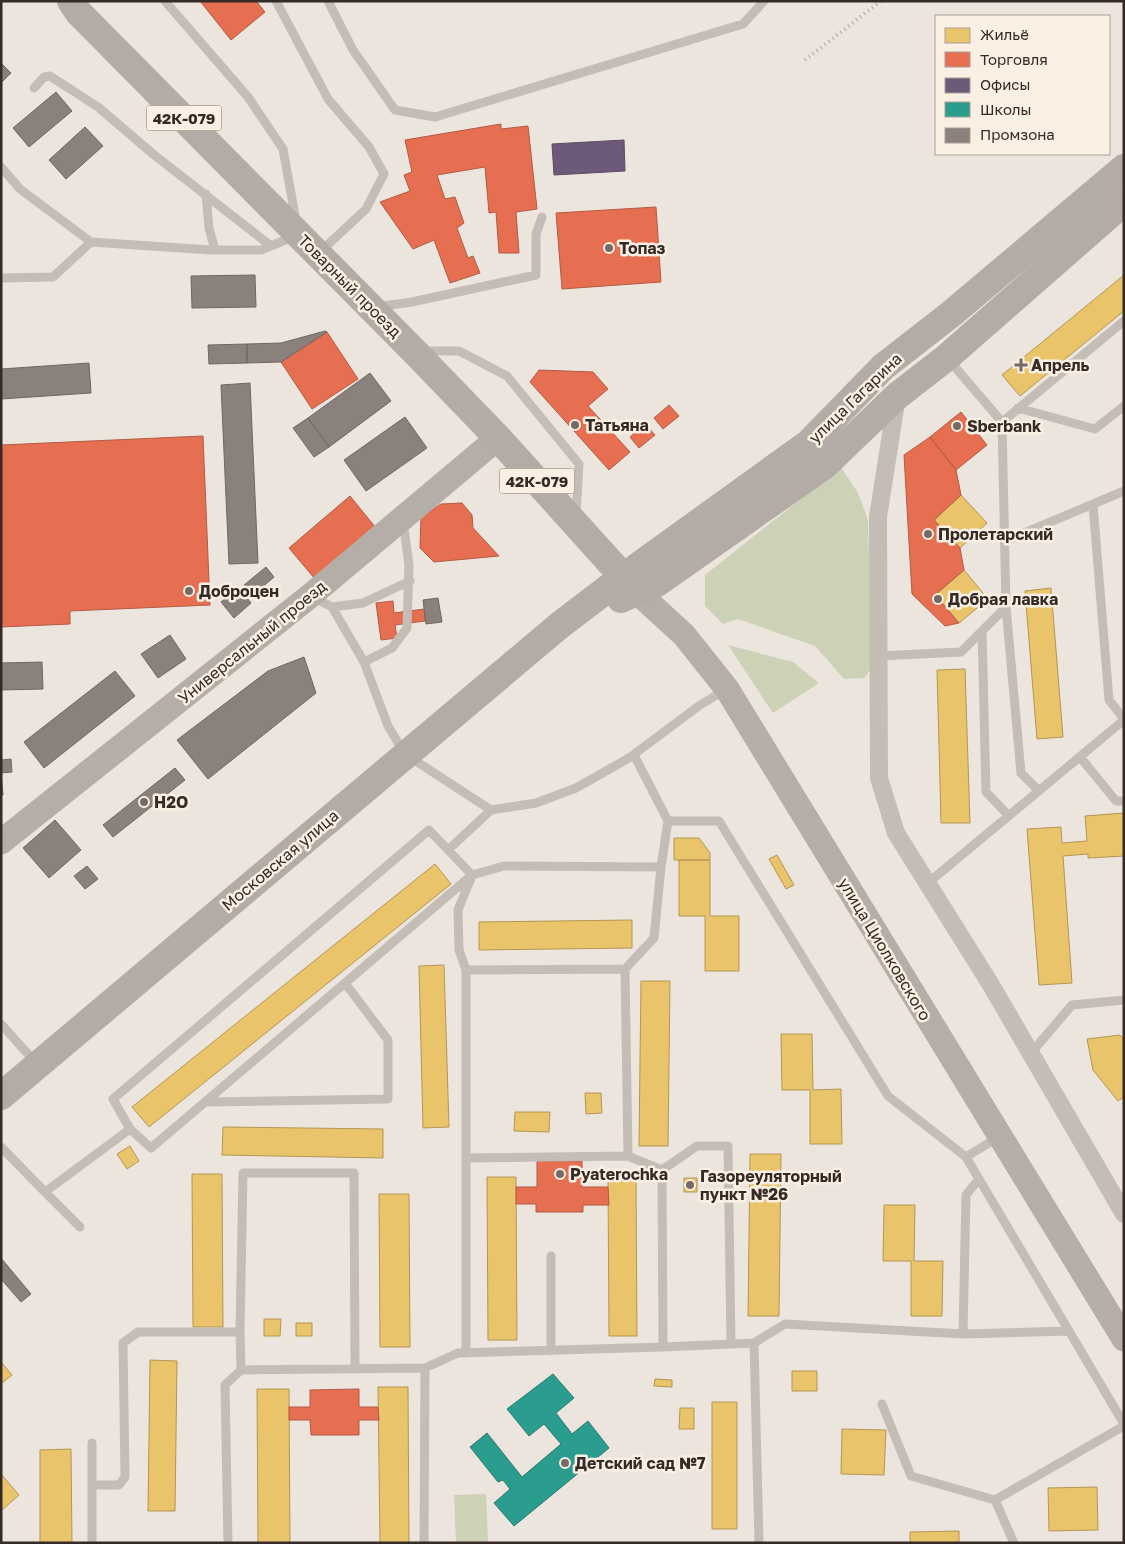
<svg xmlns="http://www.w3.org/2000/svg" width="1125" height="1544" viewBox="0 0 1125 1544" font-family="'Golos Text',sans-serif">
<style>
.green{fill:#cdd1b6}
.homes{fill:#e9c46a;stroke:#b39655}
.shops{fill:#e76f51;stroke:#b25a44}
.offices{fill:#6d597a;stroke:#5c4b60}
.schools{fill:#2a9d8f;stroke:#2d7a6f}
.industry{fill:#8a817c;stroke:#706762}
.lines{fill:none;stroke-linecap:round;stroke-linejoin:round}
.lane{stroke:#c4bdb6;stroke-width:9}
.street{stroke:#c4bdb6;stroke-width:18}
.secondary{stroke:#b5ada7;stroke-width:25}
.primary{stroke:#b3aba5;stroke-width:28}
.rail{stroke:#aca5a1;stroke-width:4;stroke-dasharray:1 4;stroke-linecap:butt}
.poi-dot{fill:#756b65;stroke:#faefe3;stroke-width:2}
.labels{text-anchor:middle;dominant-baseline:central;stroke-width:5;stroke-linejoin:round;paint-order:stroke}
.shield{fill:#faefe3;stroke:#70655e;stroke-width:1}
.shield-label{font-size:15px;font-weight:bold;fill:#352a25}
.poi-label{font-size:16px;font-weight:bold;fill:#352a25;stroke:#faefe3;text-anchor:start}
.street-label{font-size:16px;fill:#352a25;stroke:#faefe3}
</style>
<rect width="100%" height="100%" fill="#ece5dd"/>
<!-- green -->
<path class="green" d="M841,467L858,493L868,520L872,668L864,678L844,679L815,646L738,619L723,624L705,606V575Z
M728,645L793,662L819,683L773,713Z
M486,1494L488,1543H456L454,1495Z"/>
<!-- homes -->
<path class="homes" d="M1124,275V311L1020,396L1002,375Z
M961,495L987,523L960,548L934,520Z
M964,570L988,599L959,623L935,595Z
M1051,588L1063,737L1037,739L1025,591Z
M965,669L970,823H941L937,670Z
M1124,813V856L1088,858V854L1063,856L1072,983L1039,985L1027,829L1061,827L1062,843L1087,841L1085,816Z
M674,838H699L710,853V860H674Z
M777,855L794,885L786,889L769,859Z
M679,860H710V916H739V971H705V916H679Z
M435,864L451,884L149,1127L132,1107Z
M632,920V948L479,950V922Z
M444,965L449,1127L423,1128L419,966Z
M641,981H670L668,1146H639Z
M781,1034H812L813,1090L841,1089L842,1144H810V1090H782Z
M1120,1035L1124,1039V1097L1118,1101L1093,1070L1087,1039Z
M585,1093H601L602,1113L586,1114Z
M515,1112H550L549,1132L514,1131Z
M223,1127L383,1129V1158L222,1155Z
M130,1146L139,1161L127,1169L117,1154Z
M750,1154H781L779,1316H748Z
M192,1174H222L223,1327H193Z
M487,1177H516L517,1340H488Z
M684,1178H697V1192H684Z
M608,1180H636L637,1336H609Z
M379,1194H409L410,1347H380Z
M884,1205H915L914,1261H943L942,1316H911V1261H883Z
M264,1319H281L280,1336H264Z
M296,1323H312V1336H296Z
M150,1360L177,1361L175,1511H148Z
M1,1362L12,1375L1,1384Z
M792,1371H817V1391H792Z
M655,1379L672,1380V1387L654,1386Z
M378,1387H408L409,1543H380Z
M257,1389H289L290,1543H258Z
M712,1402H737V1529H712Z
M680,1408H694V1429H679Z
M842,1429L886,1430L884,1475L841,1474Z
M71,1449L72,1543H40V1450Z
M1,1474L19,1495L1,1511Z
M1097,1487L1098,1530L1049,1531L1048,1488Z
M959,1531V1543H910V1532Z"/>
<!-- shops -->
<path class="shops" d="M200,1H256L265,12L231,40Z
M501,124V129L528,126L537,209L516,212L519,253H499L496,212L489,213L485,167L437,175L445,199L455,197L464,223L457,228L468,258L473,256L480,273L450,283L434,240L413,249L380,202L410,191L404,175L412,172L405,140Z
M656,207L661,282L562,289L556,213Z
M327,332L358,379L312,409L281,362Z
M539,370L593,372L608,389L588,406L630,452L609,470L530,382Z
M669,405L679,416L663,429L654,418Z
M961,412L987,445L956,470L930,437Z
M645,424L655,435L639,448L630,437Z
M203,436L210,605L70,611V624L1,627V445Z
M930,437L956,470L961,495L934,520L960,548L964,570L935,595L959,623L945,626L912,594L904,455Z
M350,496L376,528L315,579L289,548Z
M462,503L472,515L473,528L499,556L434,562L420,548L421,517L441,504Z
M393,601L394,613L424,609L425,621L395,625L397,638L381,640L376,603Z
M537,1161H582V1187H608L609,1205H583V1212H536V1204H516V1187H537Z
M359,1389V1407H378L379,1420H359V1435H311L310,1420H289V1407H310V1390Z"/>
<!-- offices -->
<path class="offices" d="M624,140L625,171L554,175L552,144Z"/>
<!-- schools -->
<path class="schools" d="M553,1374L574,1398L556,1413L572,1434L588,1421L609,1448L514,1526L494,1503L510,1489L503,1480L498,1482L470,1447L487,1433L522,1477L561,1444L544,1424L529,1436L507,1409Z"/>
<!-- industry -->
<path class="industry" d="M1,63L11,73L1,83Z
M56,92L72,111L29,147L13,128Z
M85,127L103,146L66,179L49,160Z
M255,275L256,307L192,308L191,276Z
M325,331L327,332L281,362L247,363V344L281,343Z
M247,344V363L209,364L208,345Z
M89,363L91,393L1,399V369Z
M370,373L391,401L329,447L308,418Z
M250,383L258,563L229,564L221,385Z
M405,417L427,448L366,491L344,460Z
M308,418L329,447L314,457L293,428Z
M266,567L274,577L253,595L244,585Z
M239,588L251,603L234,618L221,602Z
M438,598L442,622L426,624L423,600Z
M170,635L186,659L158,678L141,654Z
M304,657L316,693L208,779L177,740L268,671Z
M42,662L43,689L1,690V663Z
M115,671L135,696L44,768L24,742Z
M1,753L2,760L11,759L12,772L1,773L3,795H1Z
M175,768L185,780L113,837L103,825Z
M55,820L81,850L49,878L23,848Z
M87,866L98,879L85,889L74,876Z
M1,1258L31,1294L21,1302L1,1279Z"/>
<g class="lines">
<!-- lane -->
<path class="lane" d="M165,1L248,97L283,149L296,221
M276,1L328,99L369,147L384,174L366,209L320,252
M328,1L353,50L395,110L435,117L743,24L764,1
M34,88L44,77L50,76L98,107L153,154L271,246
M1,167L20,189L91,242
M206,194L209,228L215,250
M1,278L53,277L91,242L211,250H261L295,236
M376,307L412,302L536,275V234L542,217
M421,351H459L507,376L579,464L576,515
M1018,408L1095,429L1124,406
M1002,422L1124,321
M1093,505L1109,700L1124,719
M1005,541L1124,491
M313,597L332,607L364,662L392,648L407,628L409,565L403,521
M332,607L363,603L410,581
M1006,607L1021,773L1039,791
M982,631L986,792L1009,816
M879,656L961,652L1006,607L1002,422L949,360
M364,662L388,726L405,754L491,810
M634,755L668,821H719L888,1096L966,1157L1124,1424
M1080,757L1116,801H1124
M448,850L491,810L536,803L576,788L629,758L700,705L727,689
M472,875L429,830L113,1099L130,1129L151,1148L472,875L504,866L661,867L668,821
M928,883L1124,720
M625,969L654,938L661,867
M466,970L459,950L458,910L471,878
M1,1024L36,1063
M1031,1053L1072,1005L1124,1000
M205,1102L388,1099V1040L345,983
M1,1147L45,1192L130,1129
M966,1157L1000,1136
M466,1158V970L625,969L628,1156
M662,1170L697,1146H728L731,1344
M45,1192L80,1227
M551,1256V1351
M240,1332L243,1173H354L355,1369
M963,1334L966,1195L979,1179
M754,1343L759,1543
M466,1353V1158L628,1156L662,1170L663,1347L754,1343L785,1324L963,1334L1069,1331
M882,1404L911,1476L995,1500L1124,1426
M92,1443V1543
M92,1485H119L125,1477L123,1343L138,1332H240L241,1370L425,1368
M995,1500L1014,1543
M228,1543L225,1385L241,1370
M424,1543L425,1368L458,1353L663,1347"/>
<!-- street -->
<path class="street" d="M897,396L878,517L879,778L896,833L991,985L1124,1214"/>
<!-- secondary -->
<path class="secondary" d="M637,592L684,635L727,689L1124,1339
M1,842L310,596L498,438"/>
<!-- primary -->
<path class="primary" d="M71,1L79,13L414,351L498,438L637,592
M621,599L657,583L825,465L897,396L946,358L1124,202
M1,1096L560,625L623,577L809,443L883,367L951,314L1124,168"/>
<!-- rail -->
<path class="rail" d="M805,60L881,1"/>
</g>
<!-- markers -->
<g class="poi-dot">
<circle cx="609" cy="248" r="5"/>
<path d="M1018.5 357.5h5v5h5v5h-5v5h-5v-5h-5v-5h5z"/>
<circle cx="575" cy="425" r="5"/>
<circle cx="957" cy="426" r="5"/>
<circle cx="928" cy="534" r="5"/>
<circle cx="189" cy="591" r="5"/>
<circle cx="938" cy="599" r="5"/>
<circle cx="144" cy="802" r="5"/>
<circle cx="560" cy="1174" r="5"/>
<circle cx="690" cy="1185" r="5"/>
<circle cx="565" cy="1463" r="5"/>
</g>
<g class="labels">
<!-- shield labels -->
<g class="shield">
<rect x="146.5" y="105.5" width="75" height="25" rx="4"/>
<rect x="499.5" y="468.5" width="75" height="25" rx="4"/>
</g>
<g class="shield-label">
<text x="184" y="118">42К-079</text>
<text x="537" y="481">42К-079</text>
</g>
<!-- poi labels -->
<g class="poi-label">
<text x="619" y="248">Топаз</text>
<text x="1031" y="365">Апрель</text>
<text x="585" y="425">Татьяна</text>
<text x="967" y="426">Sberbank</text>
<text x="938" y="534">Пролетарский</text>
<text x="199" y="591">Доброцен</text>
<text x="948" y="599">Добрая лавка</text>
<text x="154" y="802">Н2О</text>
<text x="570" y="1174">Pyaterochka</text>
<text x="700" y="1176">Газореуляторный<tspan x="700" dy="18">пункт №26</tspan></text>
<text x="575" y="1463">Детский сад №7</text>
</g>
<!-- street labels -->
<g class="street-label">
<text transform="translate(350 286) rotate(45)">Товарный проезд</text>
<text transform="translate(855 398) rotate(-44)">улица Гагарина</text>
<text transform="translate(252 642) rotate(-39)">Универсальный проезд</text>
<text transform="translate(280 860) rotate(-40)">Московская улица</text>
<text transform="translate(885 949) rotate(59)">улица Циолковского</text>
</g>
</g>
<!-- border -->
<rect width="1125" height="1544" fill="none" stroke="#352a25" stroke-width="5"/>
<!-- legend -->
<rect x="935" y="15" width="175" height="140" fill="#faefe3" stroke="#aba097"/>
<rect x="945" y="28" width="25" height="15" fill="#e9c46a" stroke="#aba097"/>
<text x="980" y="40" font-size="15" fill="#352a25">Жильё</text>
<rect x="945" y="52" width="25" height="15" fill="#e76f51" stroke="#aba097"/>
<text x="980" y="65" font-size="15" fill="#352a25">Торговля</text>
<rect x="945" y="78" width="25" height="15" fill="#6d597a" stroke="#aba097"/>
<text x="980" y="90" font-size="15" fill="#352a25">Офисы</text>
<rect x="945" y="102" width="25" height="15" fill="#2a9d8f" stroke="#aba097"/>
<text x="980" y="115" font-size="15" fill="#352a25">Школы</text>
<rect x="945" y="128" width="25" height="15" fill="#8a817c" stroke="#aba097"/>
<text x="980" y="140" font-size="15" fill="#352a25">Промзона</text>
</svg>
